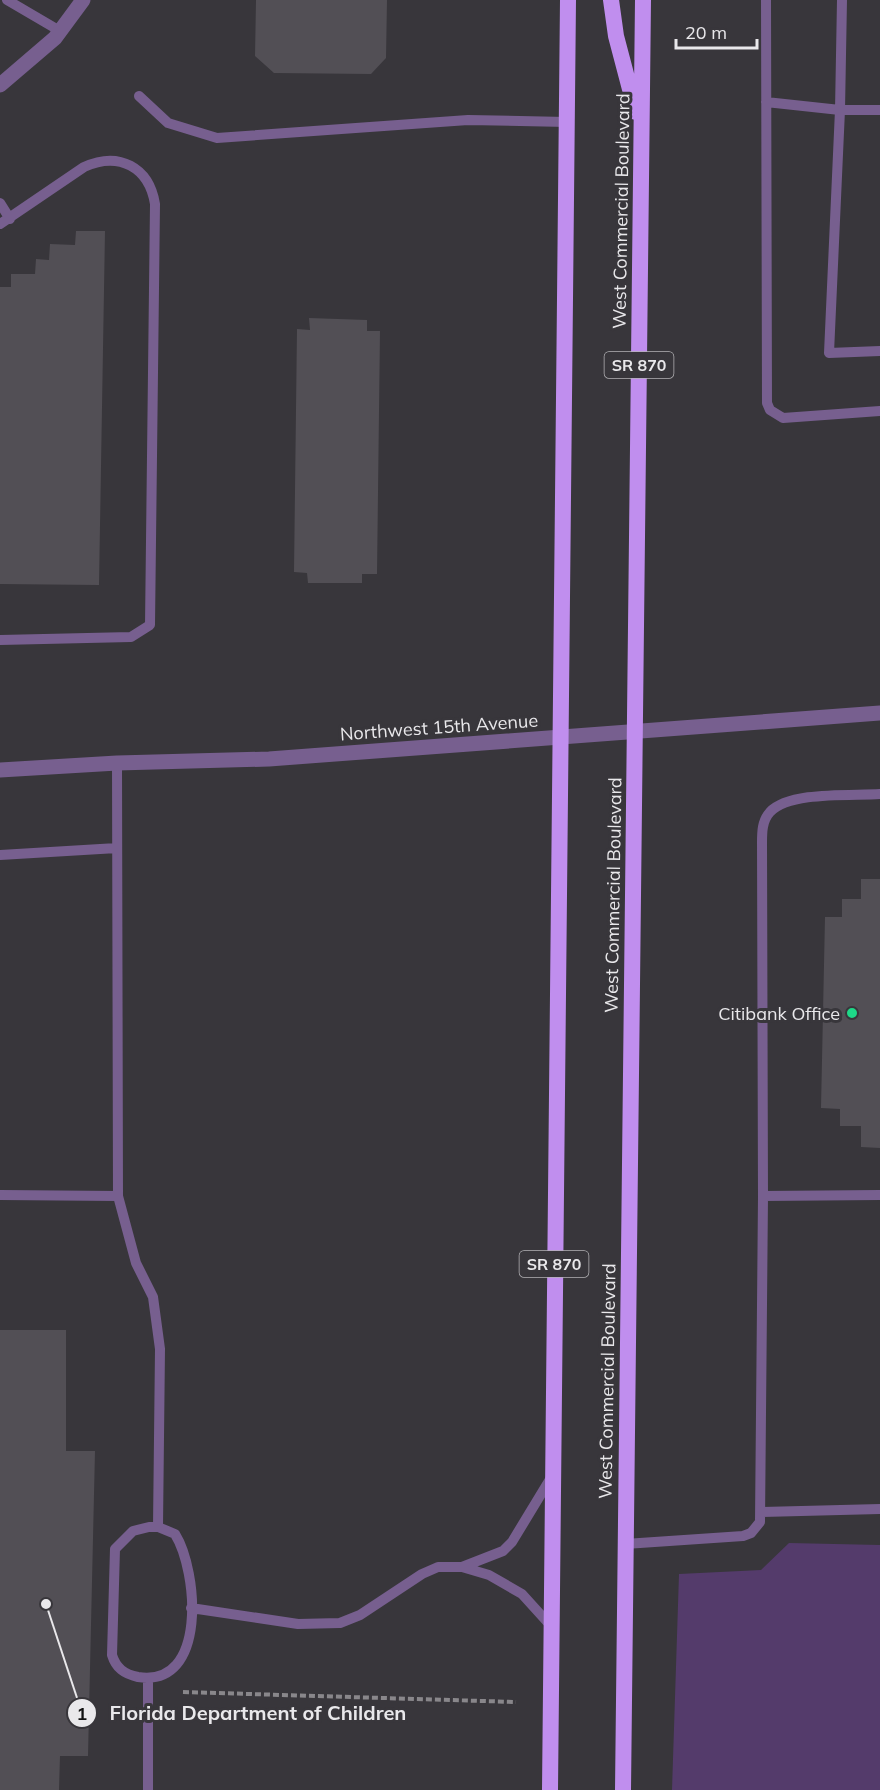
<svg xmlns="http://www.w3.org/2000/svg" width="880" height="1790" viewBox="0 0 880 1790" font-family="Mulish,sans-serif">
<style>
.green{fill:#543b6b}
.building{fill:#524f55}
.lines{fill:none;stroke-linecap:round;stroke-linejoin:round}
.path{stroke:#89878b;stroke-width:4;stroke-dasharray:6 3;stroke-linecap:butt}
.service{stroke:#775f8f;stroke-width:10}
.minor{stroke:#775f8f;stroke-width:15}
.trunk{stroke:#c08eee;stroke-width:16}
.poi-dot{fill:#1ed888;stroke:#38363b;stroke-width:2}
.labels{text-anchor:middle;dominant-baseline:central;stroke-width:6;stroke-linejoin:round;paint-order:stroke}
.shield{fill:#38363b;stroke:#b4b3b6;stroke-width:1.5}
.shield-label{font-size:16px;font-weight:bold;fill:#e9e8eb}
.street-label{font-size:18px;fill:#e9e8eb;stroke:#38363b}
.poi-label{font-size:18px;fill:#e9e8eb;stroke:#38363b;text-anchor:end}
.leader{fill:none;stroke:#e9e8eb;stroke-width:2}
.callout-dot{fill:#e9e8eb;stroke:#38363b;stroke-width:2}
.mark-label{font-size:18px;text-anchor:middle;font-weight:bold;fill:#111}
.callout-label{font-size:20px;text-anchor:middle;font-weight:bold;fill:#e9e8eb;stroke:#38363b;stroke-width:6;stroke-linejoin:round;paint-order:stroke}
</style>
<rect width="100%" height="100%" fill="#38363b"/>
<!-- green -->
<path class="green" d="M789,1543L880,1545V1790H672L679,1574L761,1570Z"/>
<!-- building -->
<path class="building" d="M256,0H387L386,58L371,74L274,73L255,56Z
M76,231H105L99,585L0,584V287H11V274H35L36,259L49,260L50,244L75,245Z
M309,318L367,320V331H380L377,574H362V583H308L307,573L294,572L297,329L310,330Z
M861,879H880V1148L861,1147V1126H840V1109L821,1108L825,917H842V899H861Z
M0,1330H66V1451H95L88,1756H60L59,1790H0Z"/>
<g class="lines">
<!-- path -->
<path class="path" d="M183,1692L516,1702"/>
<!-- service -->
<path class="service" d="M7,0L60,31
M766,0L767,403L770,410L783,418L880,411
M139,96L168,123L217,138L468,120L567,122
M766,102L840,110L842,0
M880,110H840L829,353L880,351
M0,203L10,219
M0,224L84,167C119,151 149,167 155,204L150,625L131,637L0,640
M117,763L118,1196
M880,794C851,796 790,791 770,812C762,821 762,832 762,843L763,1196L880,1195
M0,855L117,848
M0,1195L118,1196L136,1263L153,1297L160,1349L158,1527
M762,1512L880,1509
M149,1527H158L175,1534C198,1571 208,1688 138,1677C124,1674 116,1668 112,1655L115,1549L133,1531Z
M625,1544L743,1536L751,1533L760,1522L763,1196
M462,1567L503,1551L512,1542L552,1476
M191,1608L298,1624L340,1623L360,1615L422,1574L438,1567H462L489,1575L522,1594L551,1626
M148,1790V1678"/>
<!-- minor -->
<path class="minor" d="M0,85L55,38L83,0
M0,770L117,763L269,759L880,713"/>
<!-- trunk -->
<path class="trunk" d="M611,0L616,36L636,112
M550,1790L568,0
M623,1790L643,0"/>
</g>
<!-- markers -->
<circle class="poi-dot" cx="852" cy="1013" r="6"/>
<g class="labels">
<!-- shield labels -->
<g class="shield">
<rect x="604.5" y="352" width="69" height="26" rx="4.5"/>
<rect x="519.5" y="1251" width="69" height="26" rx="4.5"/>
</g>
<g class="shield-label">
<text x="639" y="365">SR 870</text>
<text x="554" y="1264">SR 870</text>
</g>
<!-- street labels -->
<g class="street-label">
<text transform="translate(621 211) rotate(-89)">West Commercial Boulevard</text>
<text transform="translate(439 727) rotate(-4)">Northwest 15th Avenue</text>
<text transform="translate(613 895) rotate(-89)">West Commercial Boulevard</text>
<text transform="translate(607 1381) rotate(-89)">West Commercial Boulevard</text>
</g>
<!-- poi labels -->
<g class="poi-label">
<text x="840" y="1013">Citibank Office</text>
</g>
</g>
<!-- callouts -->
<path class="leader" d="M46 1604L82 1713"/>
<g class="callout-dot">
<circle cx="46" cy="1604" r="6"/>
<circle cx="82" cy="1713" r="15"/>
</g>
<g class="mark-label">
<text x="82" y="1720">1</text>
</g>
<g class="callout-label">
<text x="258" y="1720">Florida Department of Children</text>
</g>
<!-- scale -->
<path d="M676 39v9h81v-9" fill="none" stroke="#e9e8eb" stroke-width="3"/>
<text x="685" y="39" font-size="18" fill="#e9e8eb" stroke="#38363b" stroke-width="4.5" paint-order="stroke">20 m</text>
</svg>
